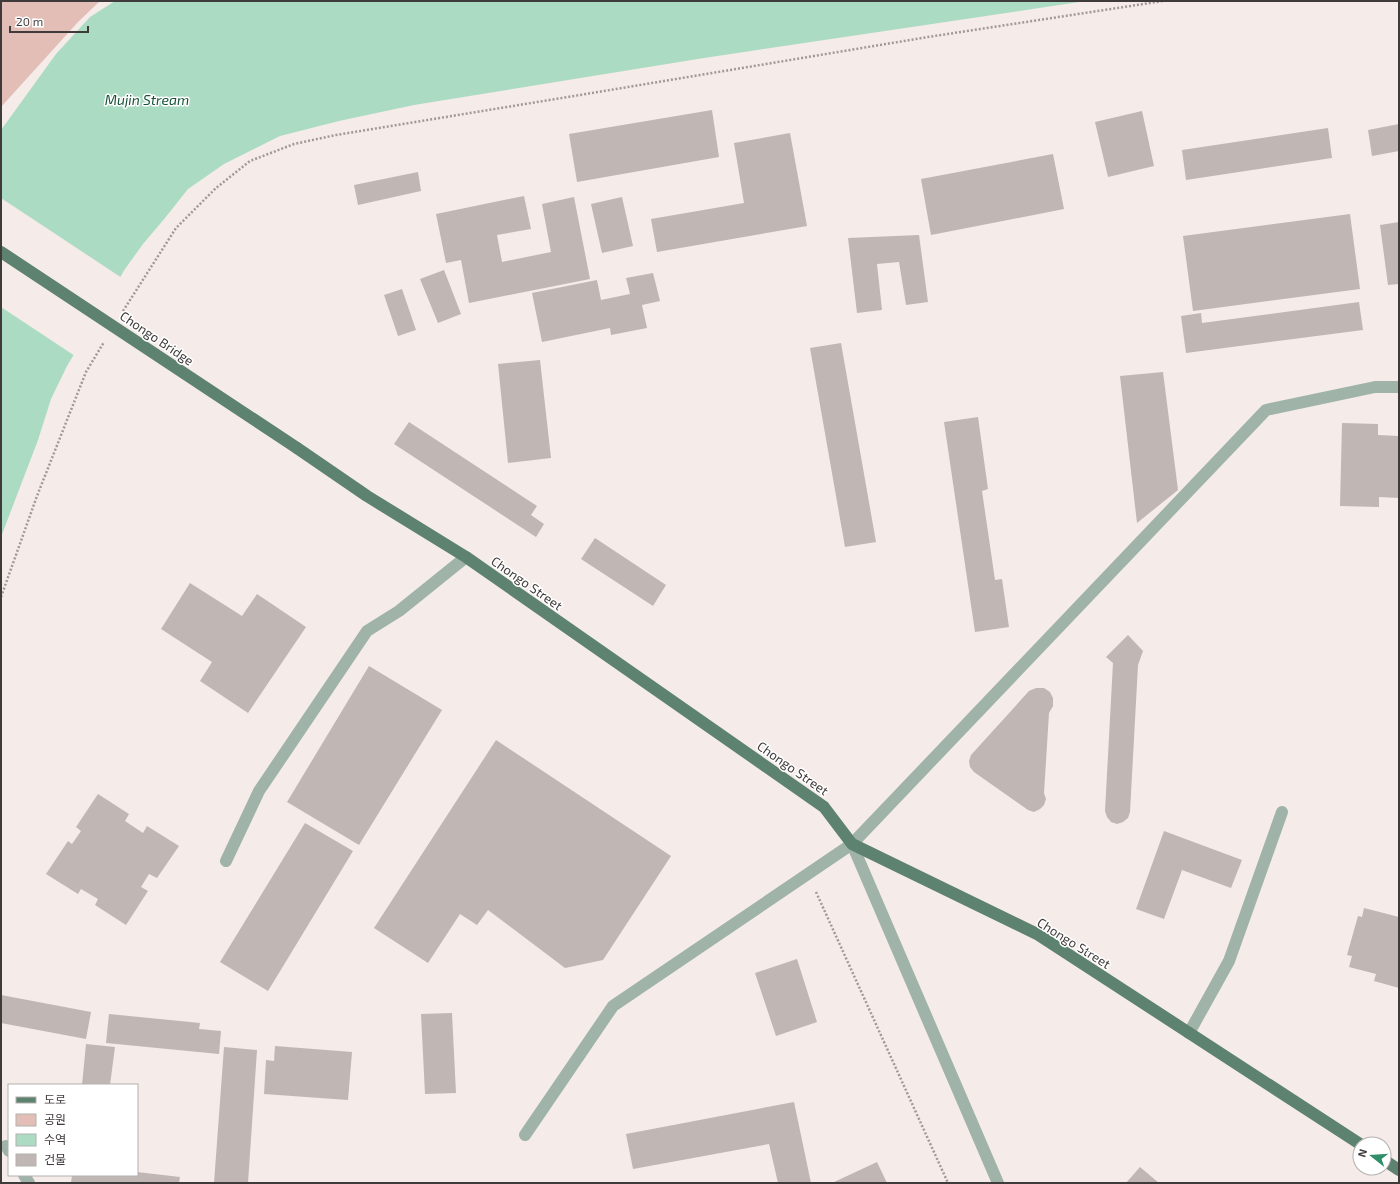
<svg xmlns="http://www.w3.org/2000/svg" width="1400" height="1184" viewBox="0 0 1400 1184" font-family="'Exo 2','Noto Sans KR',sans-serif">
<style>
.green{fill:#e2beb7}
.water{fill:#acdbc3}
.pier{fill:#f5ebe8}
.building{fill:#c0b6b3}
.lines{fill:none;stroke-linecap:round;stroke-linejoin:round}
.path{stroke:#a19997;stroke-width:2.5;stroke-dasharray:2 2;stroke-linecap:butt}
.minor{stroke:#9fb3a8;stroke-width:12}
.major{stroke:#5d826f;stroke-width:12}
.major-bridge{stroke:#5d826f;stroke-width:12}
.labels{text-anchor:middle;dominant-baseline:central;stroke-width:3;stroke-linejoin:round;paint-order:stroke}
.street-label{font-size:13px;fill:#3f3b3a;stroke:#fff}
.water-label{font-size:14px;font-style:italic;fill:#175039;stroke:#fff}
</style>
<rect width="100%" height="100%" fill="#f5ebe8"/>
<!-- green -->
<path class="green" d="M1,1H100L78,22L1,107Z"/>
<!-- water -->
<path class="water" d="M115,1H1086L704,58L414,105L339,121L280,136L224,164L188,189L165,218L143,244L125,269L67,366L51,399L38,440L1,537V130L56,54L90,17Z"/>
<!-- pier -->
<path class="pier" d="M1,198L122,278L75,356L1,307Z"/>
<!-- building -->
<path class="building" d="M712,110L719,157L577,182L569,134Z
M1142,111L1154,166L1108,177L1095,122Z
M1399,124V151L1372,156L1368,130Z
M1328,128L1332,158L1186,180L1182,150Z
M790,133L807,226L657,252L651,219L744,203L734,143Z
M1053,154L1064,209L931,235L921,179Z
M418,172L421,191L358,205L354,185Z
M524,196L531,229L497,235L502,262L551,252L542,204L574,197L590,279L469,303L461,260L446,263L436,214Z
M622,197L633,246L602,253L591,204Z
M1350,214L1360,289L1193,311L1183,236Z
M1399,222V284L1388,285L1380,225Z
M919,235L928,302L906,305L899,262L877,264L882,310L857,313L848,238Z
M444,270L461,314L438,323L420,279Z
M653,273L660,301L642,305L647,328L611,335L610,328L542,342L532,293L597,280L601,300L630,294L626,278Z
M402,289L416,330L398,336L384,295Z
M1359,302L1363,330L1186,353L1181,316L1201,313L1202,323Z
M841,343L876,542L845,547L810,348Z
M540,360L551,458L508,463L498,364Z
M1163,372L1178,490L1137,523L1120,376Z
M978,417L988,489L982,491L995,580L1002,579L1009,627L975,632L944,422Z
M409,422L537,506L531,515L544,524L536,537L394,444Z
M1342,423L1378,424V435L1399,436V498L1379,497V507L1340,506Z
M595,538L666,585L653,606L581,559Z
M190,583L242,616L257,594L306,627L248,713L200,681L212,662L161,629Z
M1128,635L1143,651L1138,665L1130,812L1128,818L1123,822L1117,824L1111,822L1107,817L1105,811L1113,663L1106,657Z
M369,666L442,710L359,845L287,802Z
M1036,688H1044L1050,692L1053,698V706L1049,713L1044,793L1046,799L1044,805L1040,809L1034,812L1028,810L974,772L970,767L969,761L971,755L1029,691Z
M496,740L671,856L603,960L565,968L488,910L477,925L460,914L428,963L374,928Z
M98,794L129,814L125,821L143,833L147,826L179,846L157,878L149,874L141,887L148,891L126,925L95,905L98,899L81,889L78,894L46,874L68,841L72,844L81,831L76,827Z
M305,823L353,851L268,991L220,962Z
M1164,831L1242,860L1231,888L1182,870L1164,919L1136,909Z
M1364,908L1399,917V988L1374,981L1376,974L1349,967L1352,956L1347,955L1358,916L1362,917Z
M797,959L817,1022L776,1036L755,973Z
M1,995L91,1012L86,1039L1,1023Z
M452,1013L456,1093L425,1094L421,1014Z
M109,1014L200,1023L199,1029L221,1031L219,1054L106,1043Z
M86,1044L115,1047L110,1085H82Z
M275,1046L352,1052L348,1100L264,1094L266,1060L274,1061Z
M224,1047L257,1050L248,1183H214Z
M794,1102L811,1183H778L769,1144L633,1169L626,1134Z
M877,1162L887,1183H832Z
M1140,1167L1159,1183H1126Z
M137,1172L180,1177L179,1183H71L72,1175H137Z"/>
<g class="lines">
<!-- path -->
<path class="path" d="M123,311L176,228L216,188L250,161L294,144L336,135L580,95L928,37L1163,1
M1,597L37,496L86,372L104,342
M816,892L948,1183"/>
<!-- minor -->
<path class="minor" d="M852,844L998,1183
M226,861L259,791L367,631L399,611L466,557
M1189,1033L1229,961L1282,812
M525,1135L613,1006L852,844L1266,410L1375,387H1399
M6,1146L9,1151
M24,1175L29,1183"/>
<!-- major -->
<path class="major" d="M297,448L367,496L466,557L824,807L852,844L1037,934L1360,1144
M1384,1160L1399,1170"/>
<!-- major-bridge -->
<path class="major-bridge" d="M1,252L297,448"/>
</g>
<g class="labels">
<!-- street labels -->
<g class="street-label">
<text transform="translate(157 338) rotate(34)">Chongo Bridge</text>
<text transform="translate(527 583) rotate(35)">Chongo Street</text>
<text transform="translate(793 768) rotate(35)">Chongo Street</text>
<text transform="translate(1074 943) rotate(32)">Chongo Street</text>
</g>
<!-- water labels -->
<g class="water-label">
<text x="147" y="99">Mujin Stream</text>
</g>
</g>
<!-- border -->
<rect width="1400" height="1184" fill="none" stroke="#3f3b3a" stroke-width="4"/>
<!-- legend -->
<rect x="8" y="1084" width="130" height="92" fill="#ffffff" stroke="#b2b1b0"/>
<rect x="16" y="1097" width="20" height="6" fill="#5d826f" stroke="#b2b1b0"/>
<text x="44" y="1104" font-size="12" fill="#3f3b3a">도로</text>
<rect x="16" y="1114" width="20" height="12" fill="#e2beb7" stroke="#b2b1b0"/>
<text x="44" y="1124" font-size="12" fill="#3f3b3a">공원</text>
<rect x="16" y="1134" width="20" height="12" fill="#acdbc3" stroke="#b2b1b0"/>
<text x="44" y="1144" font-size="12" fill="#3f3b3a">수역</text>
<rect x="16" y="1154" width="20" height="12" fill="#c0b6b3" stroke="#b2b1b0"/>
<text x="44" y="1164" font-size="12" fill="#3f3b3a">건물</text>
<!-- north arrow -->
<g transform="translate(1372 1156) rotate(287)"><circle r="19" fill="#ffffff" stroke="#b2b1b0"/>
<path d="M0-3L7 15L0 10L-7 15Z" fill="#2f8f68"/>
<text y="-6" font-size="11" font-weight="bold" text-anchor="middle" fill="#3f3b3a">N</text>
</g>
<!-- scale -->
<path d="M10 26v6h78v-6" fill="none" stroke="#3f3b3a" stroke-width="2"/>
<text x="16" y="26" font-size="12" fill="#3f3b3a" stroke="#ffffff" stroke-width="3" paint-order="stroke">20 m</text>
</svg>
